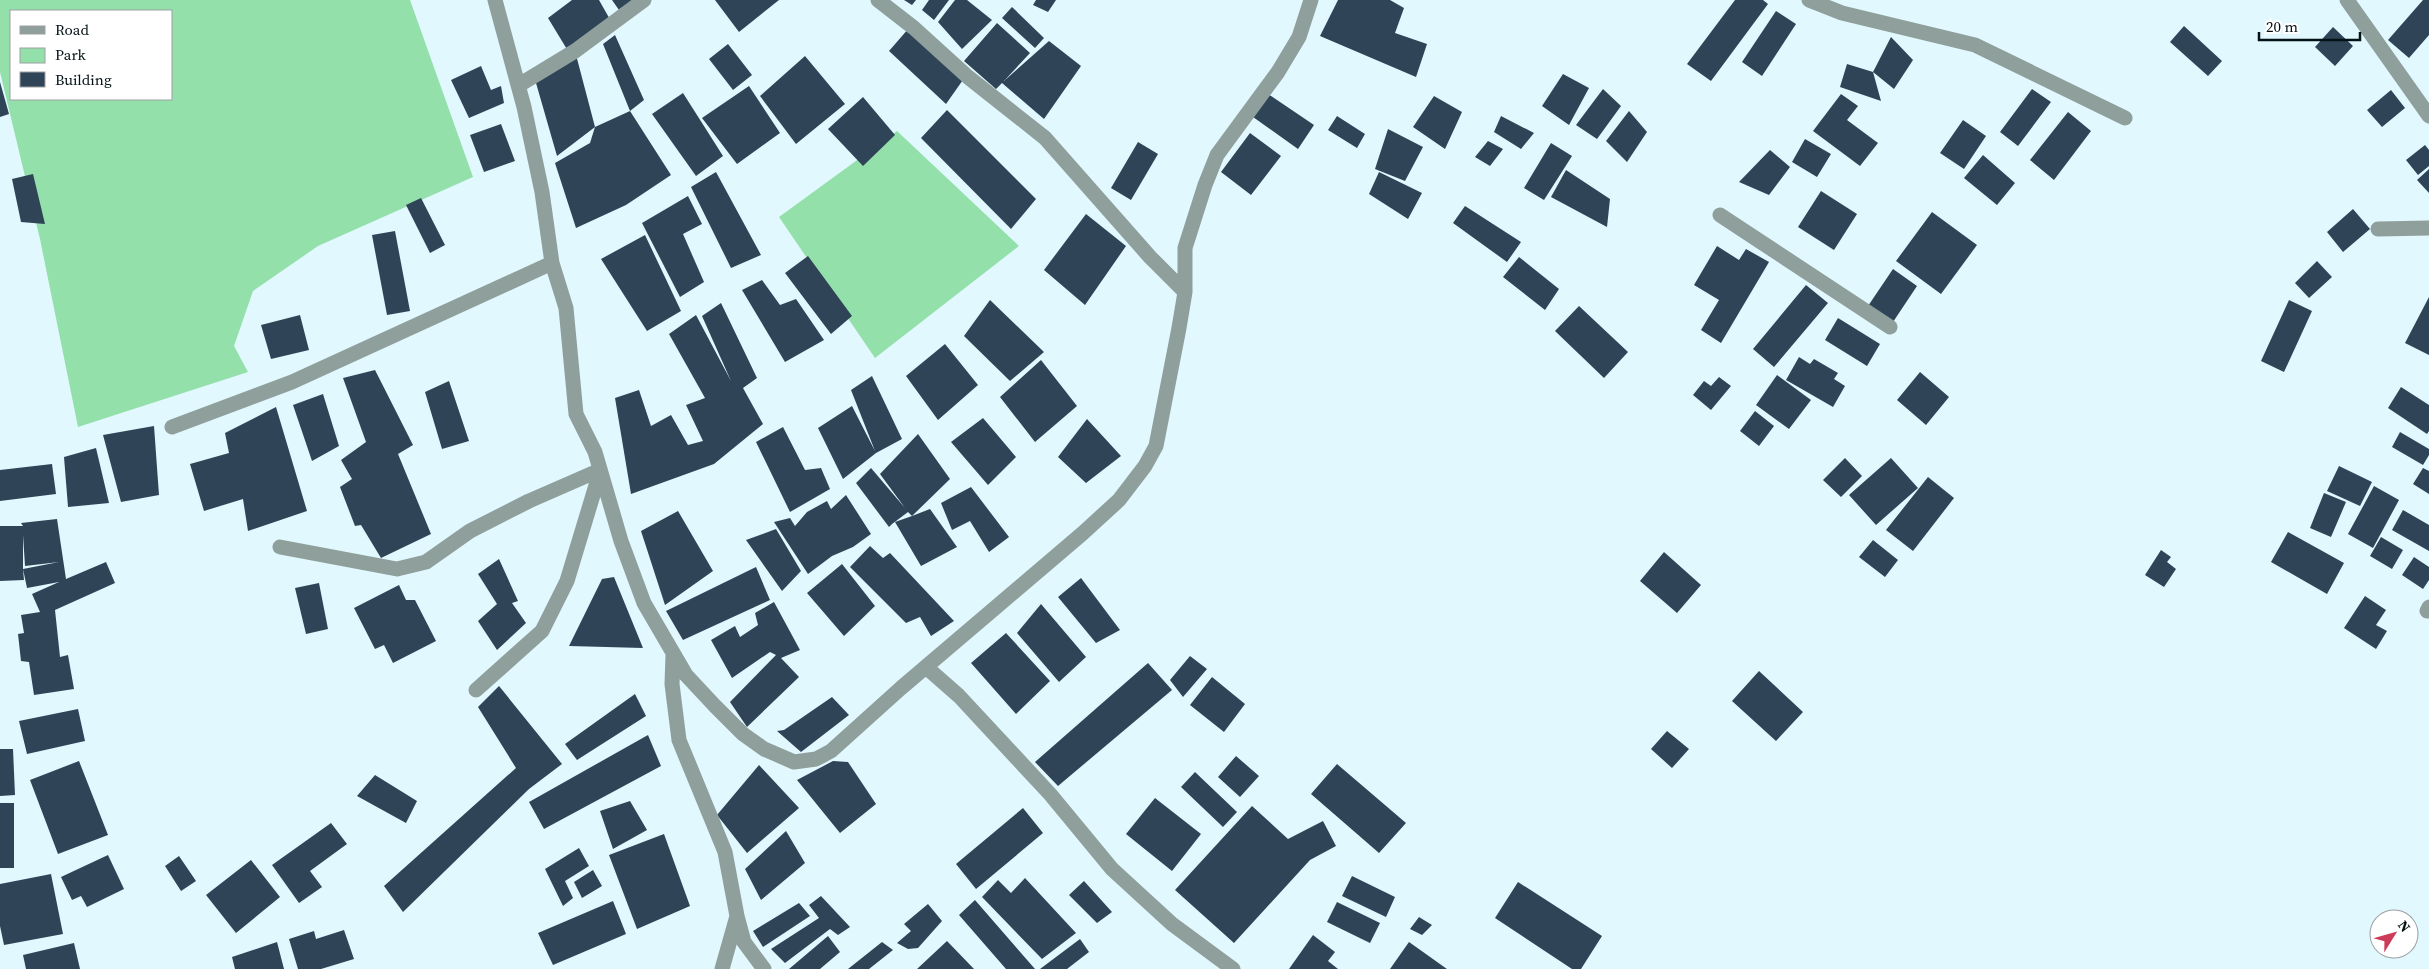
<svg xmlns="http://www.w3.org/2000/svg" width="2429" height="969" viewBox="0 0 2429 969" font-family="'Source Serif 4',serif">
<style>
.green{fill:#94e0aa;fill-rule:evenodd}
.building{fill:#304458;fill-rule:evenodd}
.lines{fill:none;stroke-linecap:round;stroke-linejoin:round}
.minor{stroke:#8f9f9c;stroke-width:15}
</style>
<rect width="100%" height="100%" fill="#e1f8fe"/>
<!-- green -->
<path class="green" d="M0,0H410L473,177L318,246L253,291L234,346L248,372L78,427L40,239L0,72ZM11,11H171V99H11Z
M897,131L1019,246L875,358L779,217Z"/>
<!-- building -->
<path class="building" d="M572,0H599L612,23L568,51L548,18Z
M612,0H633L619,10Z
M715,0H779L739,32Z
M904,0H916L912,5Z
M929,0H949L934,20L922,10Z
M955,0H967L992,20L962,49L938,22Z
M1036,0H1056L1048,12L1033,5Z
M1338,0H1390L1404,8L1395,33L1427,44L1416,77L1320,36Z
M1735,0H1763L1768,4L1711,81L1687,64Z
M2423,0H2429V35L2409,58L2388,40Z
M1012,7L1044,38L1035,48L1002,18Z
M1776,11L1796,24L1762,76L1742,62Z
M997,23L1030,53L1004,81L1049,41L1081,66L1044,119L1002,83L996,89L964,61Z
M2184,26L2222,61L2208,76L2170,42Z
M2333,27L2353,46L2335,66L2315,47Z
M909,28L965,77L946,104L889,51Z
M615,35L644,100L630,111L671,175L626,205L576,228L555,163L590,143L595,127L630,111L603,44Z
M1891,37L1913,60L1894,89L1873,72Z
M728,44L752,75L733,90L709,59Z
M575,51L595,127L557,156L534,76Z
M805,56L845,104L796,144L760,96Z
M1847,64L1873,72L1881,101L1840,87Z
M481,66L491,90L501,86L504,103L469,118L451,80Z
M1563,74L1589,88L1569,125L1542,106Z
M0,82L9,114L0,117Z
M749,86L780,133L737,164L702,118Z
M1603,89L1621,106L1597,139L1576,125Z
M2032,89L2051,102L2018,146L2000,132Z
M2391,90L2405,108L2382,127L2367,110Z
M683,93L723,156L696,176L652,114Z
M1268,94L1314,125L1298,149L1253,117Z
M1841,94L1858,106L1847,120L1878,143L1860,166L1813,131Z
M1434,96L1462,112L1445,149L1413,127Z
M863,97L895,135L863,166L828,129Z
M947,110L1036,199L1011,229L921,138Z
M1629,111L1647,132L1627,162L1606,141Z
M2068,112L2091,131L2054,180L2030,160Z
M1337,116L1365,134L1357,148L1328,130Z
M1501,116L1534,133L1521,149L1494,132Z
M1963,120L1986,136L1964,169L1940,153Z
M501,124L515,161L484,172L470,135Z
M1388,129L1423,147L1405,181L1375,169Z
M1250,133L1281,156L1251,195L1221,172Z
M1805,139L1831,154L1817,177L1792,162Z
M1488,141L1503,149L1490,166L1475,157Z
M1138,142L1158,154L1131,200L1111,188Z
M1551,143L1572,156L1544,200L1524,188Z
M2425,145L2429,150V166L2418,175L2406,160Z
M1770,150L1790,167L1769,195L1739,182Z
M1983,155L2015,183L1997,205L1964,178Z
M2429,169V193L2417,180Z
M1566,170L1610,199L1607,227L1551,197Z
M716,172L761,255L731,268L691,187Z
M1379,172L1422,193L1408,219L1369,194Z
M33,174L45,224L21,222L12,179Z
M1821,191L1857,214L1834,250L1798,227Z
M688,196L702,224L683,234L704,282L680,297L642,223Z
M421,198L445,245L430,253L406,205Z
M1465,206L1521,242L1507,262L1453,223Z
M2353,209L2370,229L2343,252L2327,232Z
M1932,212L1977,245L1941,294L1896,261Z
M1086,214L1126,246L1085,305L1044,270Z
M395,231L410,311L387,315L372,235Z
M645,235L681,311L647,331L601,259Z
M1717,246L1739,260L1746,249L1769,262L1721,343L1701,330L1719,300L1694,285Z
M808,256L852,316L831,334L785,273Z
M1519,257L1559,289L1545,310L1503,277Z
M2317,261L2332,277L2309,298L2295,283Z
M1893,269L1917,286L1893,322L1868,306Z
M762,280L780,305L796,299L824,340L785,362L742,290Z
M1806,285L1828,303L1774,367L1753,349Z
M2429,297V355L2405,343Z
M990,300L1044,352L1010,381L964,336Z
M2289,300L2312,311L2284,372L2261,361Z
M721,303L757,378L743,388L763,424L714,464L631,494L615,398L639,390L651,426L671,415L688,445L703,441L686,405L705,398L669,334L696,315L731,381L702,316Z
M1579,306L1628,352L1604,378L1555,331Z
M300,315L309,350L271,359L261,325Z
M1838,318L1880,344L1867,366L1825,340Z
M945,344L978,385L938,420L906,376Z
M1799,357L1810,364L1814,359L1838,373L1834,379L1845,386L1833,407L1786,380Z
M1041,360L1077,406L1035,442L1000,397Z
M375,370L413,445L398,454L431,534L381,558L361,525L355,526L340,487L352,479L341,460L366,442L343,378Z
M1920,372L1949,397L1926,425L1897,400Z
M1777,375L1811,400L1789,429L1756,405Z
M872,376L902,439L876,453L843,479L818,428L852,406L875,451L851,390Z
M1719,377L1731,386L1711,410L1693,395L1704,381L1711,386Z
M449,381L469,441L442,449L425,392Z
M2401,387L2429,405V431L2427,434L2388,408Z
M323,394L339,446L312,461L293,405Z
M276,407L307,511L248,531L243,499L204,511L190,464L229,453L225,433Z
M1755,411L1774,426L1759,446L1740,431Z
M983,418L1016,457L988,485L951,442Z
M1087,419L1121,456L1086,483L1058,457Z
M154,426L159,495L121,502L103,435Z
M783,427L805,470L821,468L830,489L790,512L756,442Z
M2400,432L2429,449V455L2423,465L2392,447Z
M918,434L950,479L912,516L930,509L957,547L921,566L895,522L912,516L908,512L892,524L889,527L856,483L871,468L905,508L880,474Z
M96,448L109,503L68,507L64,457Z
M1845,458L1862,476L1841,497L1823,480Z
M1891,458L1918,488L1876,525L1849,495Z
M52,464L56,494L0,501V470Z
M2339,466L2372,482L2360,506L2327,491Z
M2423,468L2429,471V494L2413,484Z
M1928,477L1954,498L1913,551L1886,530Z
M2374,486L2399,500L2373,548L2348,534Z
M971,487L1009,537L989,552L970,521L952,530L941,503Z
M2324,493L2346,502L2331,537L2310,528Z
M846,495L871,534L853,547L832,556L808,574L774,522L790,518L795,526L807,512L827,501L831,509Z
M2403,510L2429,525V551L2392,530Z
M678,511L713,571L665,605L641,531Z
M57,519L66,579L106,562L115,583L55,610L60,657L68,655L74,689L34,695L29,662L21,661L18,634L24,633L21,615L40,612L32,594L59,582L27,588L23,569L24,580L0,581V526H23L21,523ZM23,535L25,566L59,562L23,569Z
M776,529L801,571L782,591L746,540Z
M2288,532L2344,563L2327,594L2271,562Z
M2381,537L2403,550L2392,569L2370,556Z
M1873,540L1898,560L1885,577L1859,557Z
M870,546L883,558L890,553L954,621L931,636L920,617L906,623L850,567Z
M2161,550L2171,557L2167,562L2176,569L2164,587L2145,575Z
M1664,552L1701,585L1677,613L1640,581Z
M2414,557L2429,567V580L2423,589L2402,575Z
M499,559L518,601L512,603L526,623L497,650L478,621L497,604L478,574Z
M842,564L875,606L844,636L807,593Z
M756,567L770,600L683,640L666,611Z
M614,577L643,648L569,646L602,579Z
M1081,578L1120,630L1096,643L1058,597Z
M319,583L328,629L306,634L295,588Z
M399,585L406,600H415L436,641L393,663L384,645L375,649L354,608Z
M2365,596L2386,610L2376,625L2387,631L2376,649L2344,628Z
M774,602L800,650L781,658L799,677L747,727L730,702L776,655L770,652L732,678L711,640L735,626L740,637L758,625L755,613Z
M1041,604L1086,657L1059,682L1017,633Z
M1006,633L1050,681L1016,714L971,663Z
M1190,656L1207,669L1183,697L1170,680Z
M1148,663L1172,690L1058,786L1035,762Z
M1759,671L1803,712L1776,741L1732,701Z
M1212,677L1245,704L1224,732L1190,705Z
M499,686L562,764L529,789L403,912L384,886L516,768L478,707Z
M635,694L646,716L577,760L565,744Z
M832,697L849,715L801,752L777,731L784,730Z
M78,709L85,741L27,754L19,721Z
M1667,731L1689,749L1672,768L1651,749Z
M648,735L661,766L544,829L529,802Z
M0,749H13L15,795L0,796Z
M1236,756L1259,776L1240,797L1218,777Z
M79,761L108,835L58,854L30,780Z
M833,761L848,762L876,804L840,833L797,780Z
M1337,764L1406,823L1379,853L1311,794Z
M759,765L799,808L747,853L717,815Z
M1195,772L1237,812L1223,827L1181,787Z
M375,775L417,801L406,823L357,796Z
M1155,798L1201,834L1172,871L1126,834Z
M630,801L647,830L613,849L600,811Z
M0,803H14V868H0Z
M1252,806L1288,839L1323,821L1336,846L1310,860L1234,943L1175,890Z
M1023,808L1043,833L976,889L956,864Z
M331,823L347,844L310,871L322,887L299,903L272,865Z
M786,831L805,863L761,900L745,869Z
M664,834L690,906L637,929L609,855Z
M579,848L589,866L565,881L573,898L563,906L545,869Z
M108,855L124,889L87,907L81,896L72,900L61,877Z
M179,856L196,881L181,891L165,866Z
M251,860L280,897L236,933L206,895Z
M593,870L602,886L582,898L574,882Z
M51,874L63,934L4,945L0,926V884Z
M1352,876L1395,897L1386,917L1342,896Z
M1025,878L1076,933L1042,959L982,897L998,880L1011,893Z
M1084,881L1112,912L1097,923L1069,895Z
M1518,882L1602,936L1581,969H1572L1495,918Z
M821,896L850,927L838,935L830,929L785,963L771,949L819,918L809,905Z
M975,900L1035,969H1006L959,915Z
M613,901L626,934L553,965L538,933Z
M1337,902L1380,923L1370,943L1327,922Z
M799,903L810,916L763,947L753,931Z
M928,904L942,921L918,948L908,949L897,943L911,931L904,924Z
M1419,917L1432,925L1422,935L1410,929Z
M344,930L354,959L321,969H298L289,939L314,931L316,939Z
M1313,935L1335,952L1328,961L1338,969H1289Z
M828,936L840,952L820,969H789Z
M1080,939L1089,952L1067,969H1040Z
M947,941L974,969H917Z
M277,942L284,969H235L232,957Z
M882,942L893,950L869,969H848Z
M1409,942L1447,969H1390Z
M74,943L80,969H26L23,955Z"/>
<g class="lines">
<!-- minor -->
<path class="minor" d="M495,0L524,107L542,192L552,263L566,308L576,414L595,452L621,541L644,603L686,675L715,706L743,734L764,749L794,762L816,759L831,751L901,688L1083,533L1119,500L1145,466L1156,446L1179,328L1185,292V248L1205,185L1217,155L1278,72L1299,37L1311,0
M878,0L914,28L968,77L1045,138L1150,257L1185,292
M1809,0L1842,13L1975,45L2125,118
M2347,0L2429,116
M519,85L575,51L644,0
M1720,215L1890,327
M2378,229L2429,228
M172,427L292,382L552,263
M280,547L397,569L426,562L470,531L529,501L600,470
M2427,611L2429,607
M673,655L672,684L679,740L725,852L737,916L744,942L764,969
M926,667L959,696L1050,794L1112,869L1172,924L1233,969
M476,690L542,631L567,581L600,472
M722,969L737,916"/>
</g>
<!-- legend -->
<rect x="10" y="10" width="162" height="90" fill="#ffffff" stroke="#9ba0a1"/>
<rect x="20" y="26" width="25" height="8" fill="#8f9f9c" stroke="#9ba0a1"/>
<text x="55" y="35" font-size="15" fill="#041115">Road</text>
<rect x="20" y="48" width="25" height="15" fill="#94e0aa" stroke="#9ba0a1"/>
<text x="55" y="60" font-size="15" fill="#041115">Park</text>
<rect x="20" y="72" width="25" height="15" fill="#304458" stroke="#9ba0a1"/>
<text x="55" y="85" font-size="15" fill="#041115">Building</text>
<!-- north arrow -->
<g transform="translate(2394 934) rotate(53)"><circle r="24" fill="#ffffff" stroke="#9ba0a1"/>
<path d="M0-4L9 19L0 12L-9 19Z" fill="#cc3c58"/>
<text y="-8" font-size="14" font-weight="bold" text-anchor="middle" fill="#041115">N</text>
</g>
<!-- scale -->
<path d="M2259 32v8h101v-8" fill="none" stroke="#041115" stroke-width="2.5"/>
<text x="2266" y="32" font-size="15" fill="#041115" stroke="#ffffff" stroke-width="4" paint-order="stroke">20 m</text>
</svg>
